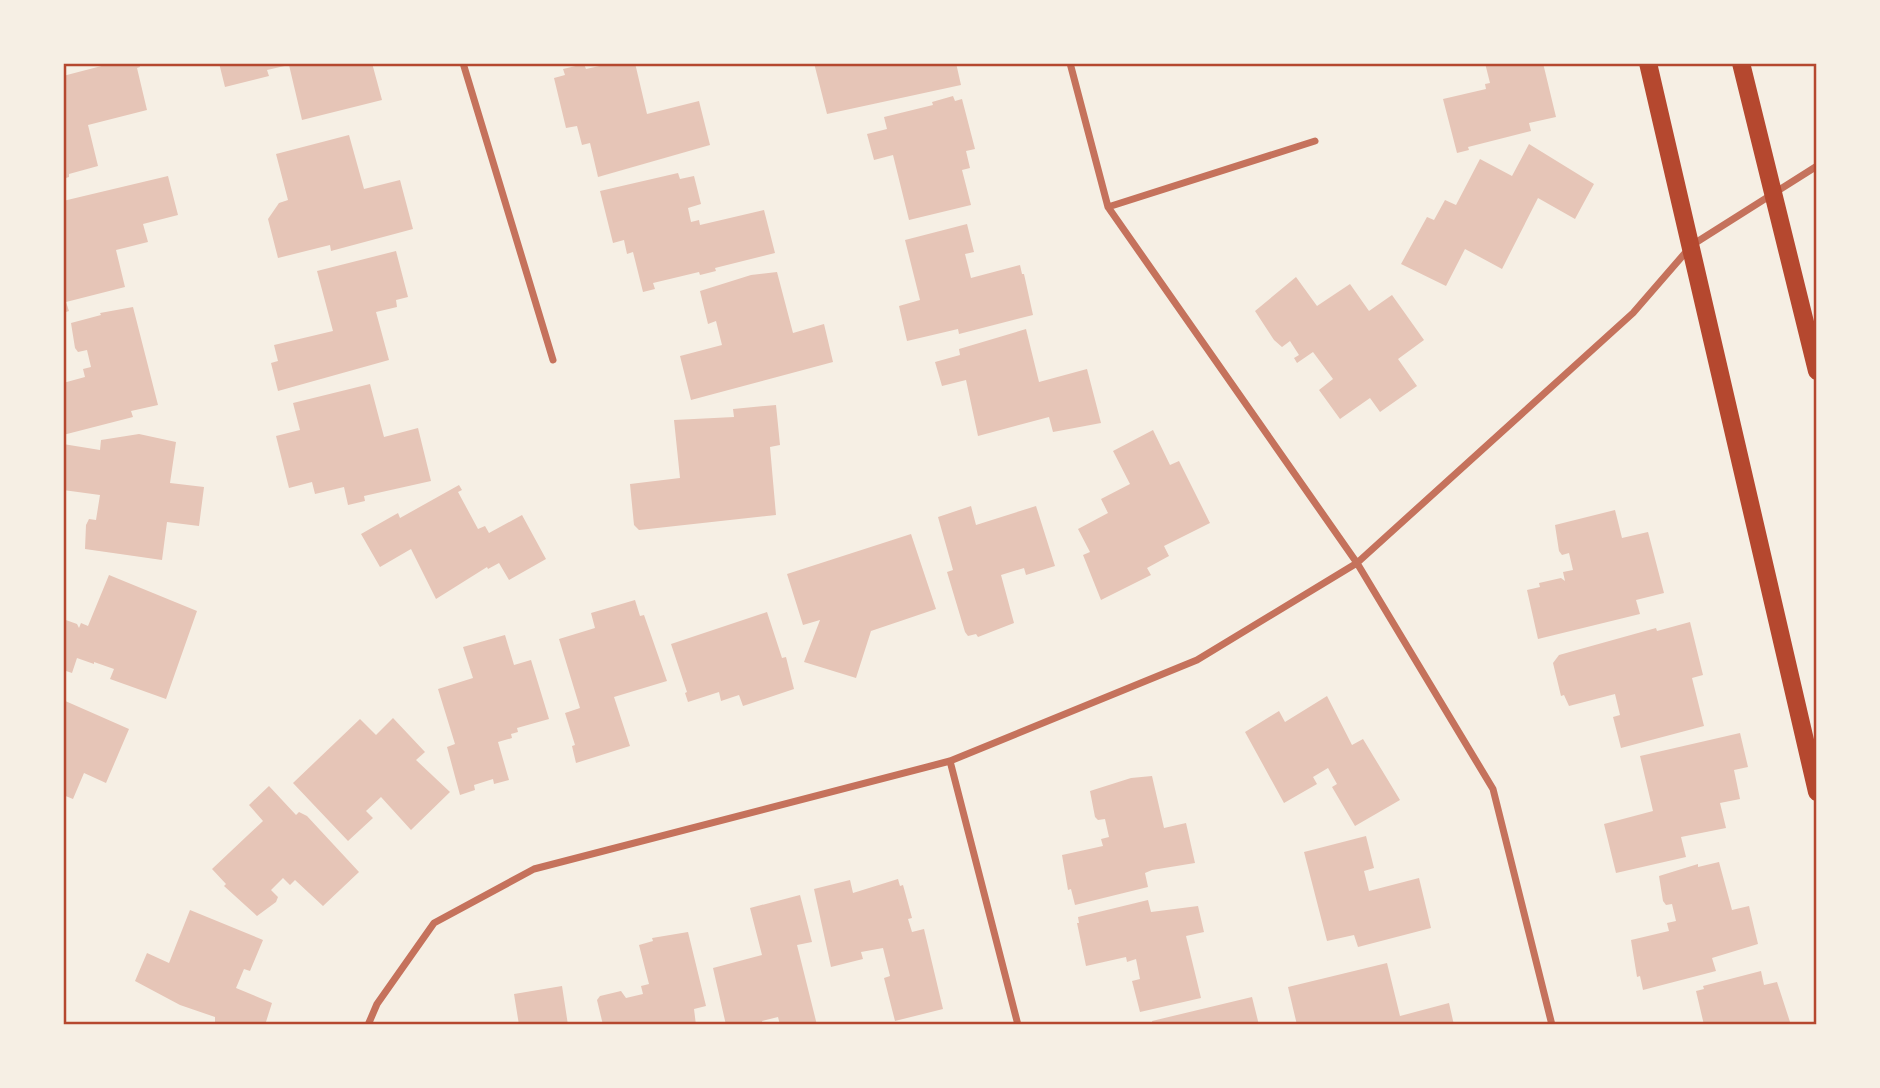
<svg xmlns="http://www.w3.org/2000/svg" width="1880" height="1088" viewBox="0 0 1880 1088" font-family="Inter,sans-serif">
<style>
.building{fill:#e6c5b7}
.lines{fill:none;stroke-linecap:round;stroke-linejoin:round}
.minor{stroke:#c5725c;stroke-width:7}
.primary{stroke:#b5482f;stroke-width:18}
.neatline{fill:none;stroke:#b5482f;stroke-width:2.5}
</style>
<rect width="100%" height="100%" fill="#f6efe4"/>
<!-- building -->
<path class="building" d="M113,63H139L140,67L137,68L147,110L88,125L98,166L69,174V177L63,179V76Z
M219,63H360V66L372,63L382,100L302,120L289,65L267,70L269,76L225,87Z
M613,63H635L647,114L699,101L710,145L598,177L590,143L582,145L577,126L566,128L554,78L565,75L563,69L584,64L586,69Z
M814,63H956L961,85L827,114Z
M1485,63H1543L1556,117L1529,123L1531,131L1468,147L1469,150L1457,153L1443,99L1486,89L1485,84L1490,83Z
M953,96L955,101L962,99L975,149L966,151L970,168L962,170L971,205L909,220L893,155L874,160L867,134L887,129L884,117L933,105L932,102Z
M349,135L364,189L400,180L413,229L331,251L330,245L278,258L268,219L279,203L288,200L276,154Z
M1529,144L1594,184L1575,219L1538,198L1502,269L1465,249L1446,286L1401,264L1427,217L1434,220L1445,200L1456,205L1480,159L1512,176Z
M678,173L680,179L694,176L701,204L688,208L691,222L699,220L700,225L764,210L775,253L715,268L716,271L700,275L699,272L653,283L655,289L643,292L633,252L627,254L624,240L613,243L600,191Z
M168,176L178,215L143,224L148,242L116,250L125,287L66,302L69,311L63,313V201Z
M967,224L974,252L965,254L971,278L1020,265L1022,274H1024L1033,315L959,334L958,329L907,341L899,306L920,300L905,240Z
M396,251L408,297L396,300L397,307L376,312L389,360L278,391L271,363L278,361L274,345L333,331L317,271Z
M777,272L793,333L824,324L833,362L691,400L680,356L722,345L716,321L708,324L700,291L751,275Z
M1296,277L1317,306L1350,284L1369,311L1392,295L1424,340L1398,359L1417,386L1380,412L1370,398L1340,419L1319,390L1333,379L1313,352L1297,363L1294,358L1299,355L1290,341L1282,347L1274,340L1255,311Z
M133,307L158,405L131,411L133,417L63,435V383L85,377L83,369L91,367L87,350L78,352L75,348L71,323L101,315L100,313Z
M1026,329L1039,382L1087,369L1101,423L1053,432L1049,417L978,436L966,380L942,386L935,362L960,355L959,349Z
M370,384L384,437L418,428L431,481L364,496L365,501L348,505L344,487L315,494L312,482L289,488L276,436L300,430L293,403Z
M776,405L780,445L770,447L776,515L639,530L634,525L630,484L680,478L674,420L734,417L733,409Z
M1153,430L1170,465L1179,461L1210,523L1164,546L1169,556L1147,568L1151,575L1101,600L1083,555L1090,552L1078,529L1108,513L1101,499L1130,484L1113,451Z
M139,434L176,442L170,483L204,487L199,526L167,522L162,560L85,549L86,525L89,519L96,520L100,495L63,490V444L100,450L101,440Z
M459,485L462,490L458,492L478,529L485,526L489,533L522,515L546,559L509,580L499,563L488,569L487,567L436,599L411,549L380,567L361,534L398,513L400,518Z
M971,506L976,525L1036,506L1055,566L1026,575L1024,568L1001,575L1014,623L978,637L976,634L968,636L965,632L947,572L953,570L938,517Z
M1615,510L1622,538L1648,532L1664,593L1636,600L1640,614L1538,639L1527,590L1540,587L1539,583L1561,578L1565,581L1563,572L1573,570L1569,553L1562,555L1559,551L1555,525Z
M911,534L936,609L871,631L856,678L804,662L820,620L803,625L787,574Z
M109,575L197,611L166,699L110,679L114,669L94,662V664L77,658L72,673L63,670V619L77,624L79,628L81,623L88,626Z
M635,600L640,616L644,615L667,681L614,697L630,746L576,763L572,746L575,745L565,713L580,708L559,639L595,628L591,613Z
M767,612L782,658L786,657L794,689L743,706L739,695L721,701L719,692L688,702L685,693L687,692L671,644Z
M1690,622L1703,675L1692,678L1704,726L1621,748L1613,717L1620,715L1615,694L1569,706L1564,695L1561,696L1553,663L1559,655L1656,628L1657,631Z
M505,635L514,665L531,660L549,719L517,728L518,732L511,734L512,738L498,742L509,780L494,784L493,779L474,785L475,790L460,795L447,747L455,744L438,689L473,678L463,647Z
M1327,696L1352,745L1363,739L1400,800L1355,826L1332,787L1337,784L1328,768L1313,777L1317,784L1284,803L1245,732L1279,711L1285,722Z
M63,700L129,729L106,783L84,773L73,799L63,795Z
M393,718L425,752L416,760L450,792L411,830L381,797L366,811L373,818L348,841L293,783L360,719L376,735Z
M1740,733L1748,767L1734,770L1740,799L1720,803L1726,828L1681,837L1686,857L1616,873L1604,824L1653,811L1640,756Z
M1152,776L1164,828L1186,823L1195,863L1152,870L1145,873L1148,887L1075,905L1071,889L1068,890L1062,855L1103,846L1101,839L1109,837L1105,819L1098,820L1095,817L1090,791L1131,778Z
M269,786L296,815L299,812L307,816L359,872L323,906L295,880L290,885L283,878L271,890L278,897L276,902L257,916L224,886L226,884L212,869L263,821L249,805Z
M1366,836L1374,868L1364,871L1369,891L1419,878L1431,928L1358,947L1354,935L1327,941L1304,852Z
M1719,862L1732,910L1749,906L1758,944L1712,958L1716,971L1643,990L1640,976L1637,977L1631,940L1669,931L1667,923L1676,921L1672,904L1666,905L1663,901L1659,876L1698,864V867Z
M898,879L900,886L903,885L912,918L908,919L912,932L924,929L943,1009L895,1021L884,978L890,976L883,948L861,952L863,959L831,967L814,889L850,880L853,893Z
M800,895L812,942L797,945L817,1025H780L778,1017L762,1021L763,1025H726L713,968L762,955L750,908Z
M1148,900L1151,912L1198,906L1204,932L1186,936L1201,998L1140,1012L1132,981L1140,979L1136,959L1127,962L1126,957L1086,966L1077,923H1079L1078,917Z
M190,910L263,940L250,971L244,969L236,988L272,1003L265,1025H215V1017L180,1005L135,981L147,953L169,963Z
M688,932L706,1006L694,1009L696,1025H603L597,1000L600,996L621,991L626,998L643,994L641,986L649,984L639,945L653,941L652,938Z
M1387,963L1400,1016L1449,1003L1454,1025H1297L1288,987Z
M1761,971L1764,985L1777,982L1791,1025H1704L1696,991L1704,989L1703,986Z
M562,986L568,1025H519L514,994Z
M1252,997L1259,1025H1153L1152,1021Z"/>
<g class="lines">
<!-- minor -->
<path class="minor" d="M463,63L553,360
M1070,63L1108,207L1357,563L1493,789L1552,1025
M1108,207L1315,141
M950,761L1018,1025
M368,1025L377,1004L434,923L534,869L950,761L1197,660L1357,563L1633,313L1692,245L1817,166"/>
<!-- primary -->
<path class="primary" d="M1648,63L1817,792
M1741,63L1817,371"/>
</g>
<!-- border -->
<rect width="1880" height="1088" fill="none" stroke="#f6efe4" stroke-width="130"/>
<rect x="65" y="65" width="1750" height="958" class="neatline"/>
</svg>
